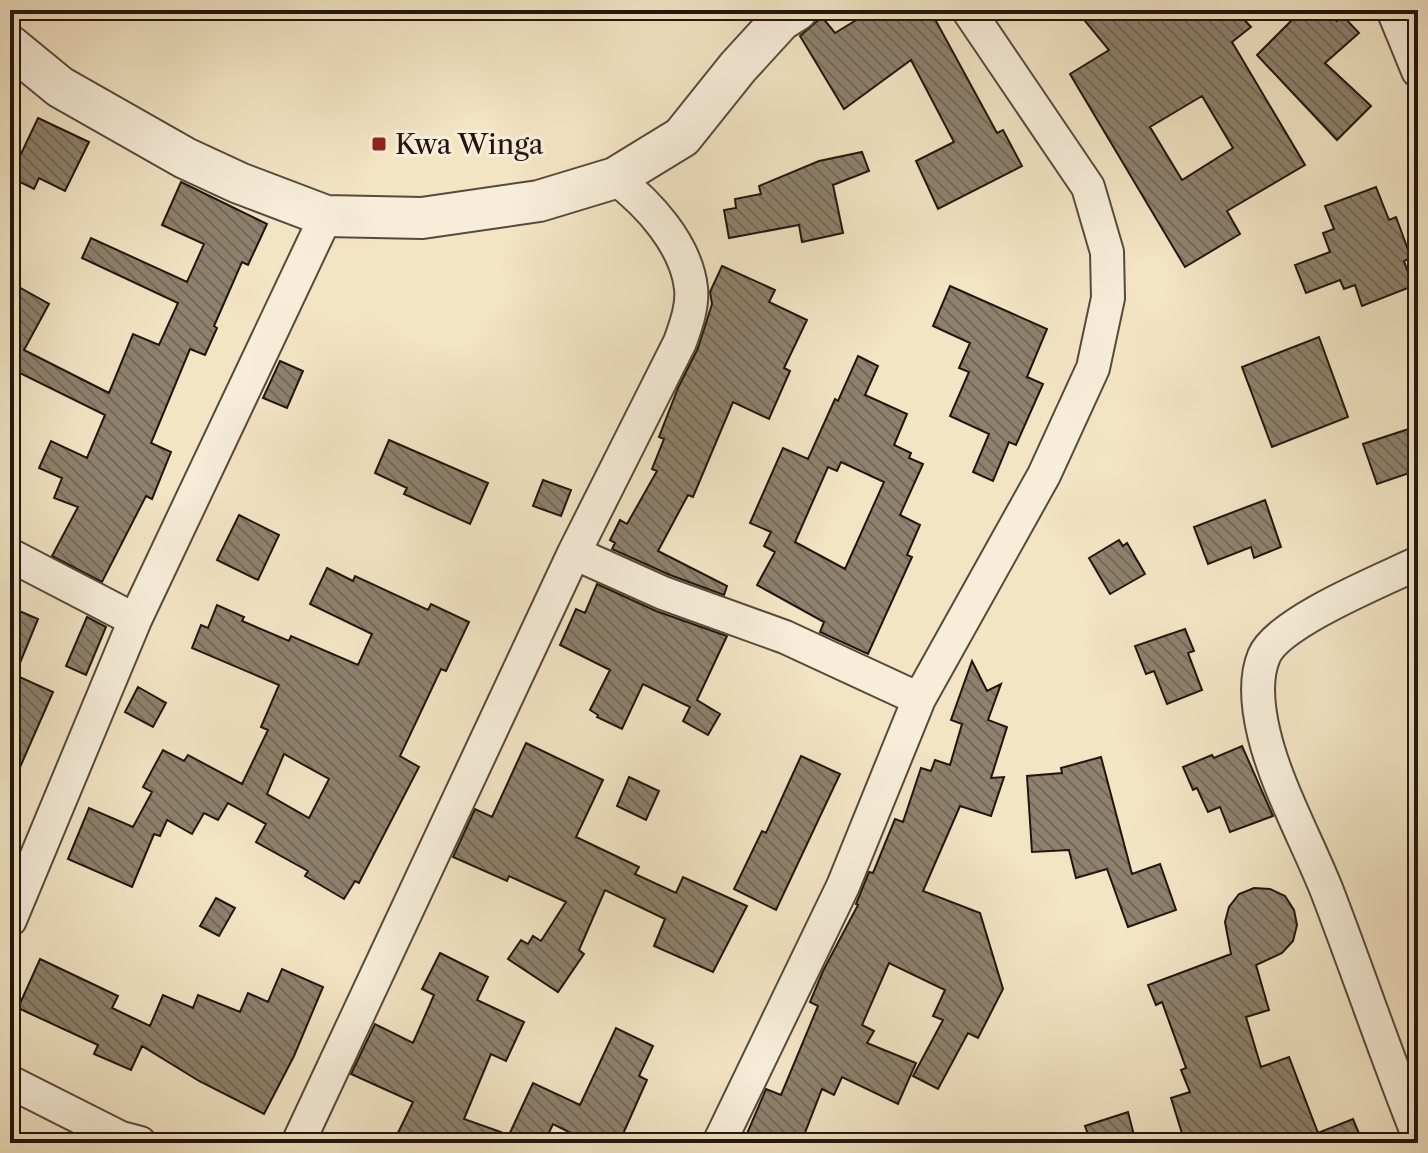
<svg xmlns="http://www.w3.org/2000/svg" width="1428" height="1153" viewBox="0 0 1428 1153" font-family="'Libre Caslon Text',serif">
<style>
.building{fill:url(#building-back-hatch);stroke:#21160f;stroke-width:2;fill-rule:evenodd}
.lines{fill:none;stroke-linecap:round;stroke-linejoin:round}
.minor-casing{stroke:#564a3c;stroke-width:36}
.tertiary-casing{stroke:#564a3c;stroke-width:44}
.minor{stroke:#f7edd9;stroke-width:32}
.tertiary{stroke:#f7edd9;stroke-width:40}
.poi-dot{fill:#8f2418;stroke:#f7edd9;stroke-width:3}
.labels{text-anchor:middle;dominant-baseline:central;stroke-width:6;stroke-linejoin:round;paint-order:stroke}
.poi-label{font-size:28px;fill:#21160f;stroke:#f7edd9;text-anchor:start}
</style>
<defs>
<pattern id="building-back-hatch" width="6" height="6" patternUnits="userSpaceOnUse" patternTransform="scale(2)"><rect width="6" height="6" fill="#8e816d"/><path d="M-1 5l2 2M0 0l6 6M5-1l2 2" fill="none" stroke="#746958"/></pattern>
</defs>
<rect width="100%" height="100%" fill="#f3e4c4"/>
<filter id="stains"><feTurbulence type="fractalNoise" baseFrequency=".0025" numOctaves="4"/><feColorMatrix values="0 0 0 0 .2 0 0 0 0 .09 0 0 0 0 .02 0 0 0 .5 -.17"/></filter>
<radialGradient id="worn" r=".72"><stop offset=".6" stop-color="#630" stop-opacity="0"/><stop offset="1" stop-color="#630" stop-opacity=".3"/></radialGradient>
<!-- building -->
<path class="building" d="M873,10H930L997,133L1003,130L1022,166L938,209L916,161L954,142L911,60L844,109L800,36L822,17L835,33Z
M1099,10H1235L1251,27L1232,42L1305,165L1227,211L1240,234L1185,267L1070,74L1109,50L1085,21ZM1202,96L1233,148L1182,180L1150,127Z
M1302,10H1327L1337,21L1343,16L1359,33L1325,63L1371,106L1337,140L1257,55Z
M38,118L89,142L65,191L39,178L34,189L10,177Z
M862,152L869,171L833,185L843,233L802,242L799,225L729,238L724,210L736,208L735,199L761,194L759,186L819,161Z
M181,182L267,224L248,265L242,262L214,326L217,328L205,355L190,349L151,443L171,452L152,499L146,496L102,582L52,556L78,507L54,498L62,478L39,468L51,441L87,458L105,415L14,370L10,377V299L17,286L49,304L24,350L109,393L133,334L159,345L178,303L82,258L91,238L187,282L204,244L162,225Z
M1376,187L1389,220L1396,217L1411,258L1404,261L1413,286L1362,306L1355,285L1344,289L1340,280L1306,293L1295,265L1330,252L1323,233L1334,229L1325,206Z
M722,266L775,290L769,302L807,320L784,368L790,371L769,419L733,402L693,497L688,495L658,551L727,586L724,595L670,575L612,549L615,543L610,540L620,520L627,524L657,471L652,469L664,439L659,437L678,388L698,348L712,304L710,292Z
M950,286L1047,329L1027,377L1043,384L1016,445L1009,442L993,481L973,472L989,434L950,416L969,372L959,368L970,343L933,326Z
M1319,337L1348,417L1272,447L1242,367Z
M858,356L878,366L865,395L907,414L894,445L911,453L909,458L923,464L900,515L920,525L907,555L912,557L868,654L820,632L824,622L757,585L775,552L764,546L771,532L750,523L783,448L808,459L835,399L838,401ZM841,462L884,482L845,569L795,542L828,467L837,471Z
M280,361L303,371L287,408L263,398Z
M1418,426V470L1377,484L1363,444Z
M389,440L488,483L470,524L404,494L407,488L375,473Z
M543,480L571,490L561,516L533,506Z
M1265,500L1281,547L1254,558L1251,547L1208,564L1194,527Z
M239,515L279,535L258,580L217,560Z
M1119,540L1123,546L1127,543L1145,574L1110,594L1089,558Z
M327,568L353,581L355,576L428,610L431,604L469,622L446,671L441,669L400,756L419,767L359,883L355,881L344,899L305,876L308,871L256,842L266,824L228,803L218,820L204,813L192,834L167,820L160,836L154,834L132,887L68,859L89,808L133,827L152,792L143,787L163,750L184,761L188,755L242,784L268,730L261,727L279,685L192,648L201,625L208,628L217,605L244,617L242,621L289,641L291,636L358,665L372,634L310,604ZM284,754L329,779L309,818L267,794Z
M597,584L656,611L727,636L697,700L720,714L708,735L683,721L690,707L643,684L622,729L597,717L598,715L590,710L610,670L560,645L576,609L585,613Z
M10,607L38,619L15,675L53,692L10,790Z
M87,617L106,627L86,675L66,666Z
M1185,629L1194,651L1188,653L1202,690L1167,704L1154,671L1146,674L1135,646Z
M972,661L987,691L1001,684L988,720L1007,727L991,778L1004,777L991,816L960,806L923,891L980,913L1003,989L978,1038L968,1033L938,1089L913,1076L943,1020L933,1016L945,990L889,963L862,1025L874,1031L867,1043L916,1063L898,1104L842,1077L834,1095L822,1089L801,1143H743L766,1089L781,1095L818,1006L810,1002L823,971L858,905L856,904L869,872L873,873L895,819L903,822L921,768L931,771L935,760L950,765L962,724L951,720Z
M138,687L166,703L153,727L125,712Z
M526,743L603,780L576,837L639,867L635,874L676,893L683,877L747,906L713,972L654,946L665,919L605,890L579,950L584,954L558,992L508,959L521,940L528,944L533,936L541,941L566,902L509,876L507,881L453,857L475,809L492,817Z
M1242,746L1273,816L1230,832L1220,807L1208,812L1197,788L1193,790L1183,767L1212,755L1214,758Z
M801,756L840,774L776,910L734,889L762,831L766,833Z
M1101,757L1132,874L1160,864L1176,910L1128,927L1107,869L1076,878L1069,850L1032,852L1027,776L1062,773L1061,768Z
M629,777L659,791L646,820L617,806Z
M1254,888L1270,889L1285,896L1294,910L1297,925L1293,941L1282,953L1256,965L1269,1010L1246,1017L1261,1067L1289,1057L1318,1133L1353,1119L1363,1143H1185L1171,1098L1190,1092L1181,1070L1186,1068L1162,1002L1156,1005L1148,985L1231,954L1225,922L1229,907L1239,894Z
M216,898L235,908L219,936L200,926Z
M440,953L488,977L477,1000L524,1022L506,1061L491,1054L464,1119L509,1135L533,1083L580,1105L616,1028L653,1046L639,1076L647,1080L619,1143H591L553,1124L544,1143H393L413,1102L351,1074L375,1024L413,1043L434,995L422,989Z
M40,959L118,996L112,1008L150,1026L163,995L193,1008L198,995L240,1012L248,993L268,1002L282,969L323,987L294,1056L264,1114L199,1081L142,1046L131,1070L94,1054L98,1045L18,1008Z
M1128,1112L1136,1143H1091L1085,1126Z"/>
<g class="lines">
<!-- minor casing -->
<g class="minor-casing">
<path id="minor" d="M1393,10L1418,71
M574,553L663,593L785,637L919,699
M10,555L135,620
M1418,563C1383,580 1278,622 1264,656C1254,680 1258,709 1264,734C1276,785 1307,841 1327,891C1358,972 1386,1055 1418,1135
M10,920L135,620L326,216
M10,1082L121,1138L140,1143
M298,1143L574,553L680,342C686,325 693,306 691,288C686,244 648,203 615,178
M719,1143L843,886L919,699L1044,475L1093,368L1108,298L1107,252L1088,187L968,10"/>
</g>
<!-- tertiary casing -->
<g class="tertiary-casing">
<path id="tertiary" d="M10,46L60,87L185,158L239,183L326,216L422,218L539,201L615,178L682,137L738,67L781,20L797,10"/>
</g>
<!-- minor -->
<use href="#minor" class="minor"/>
<!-- tertiary -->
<use href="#tertiary" class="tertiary"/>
</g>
<!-- markers -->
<rect class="poi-dot" x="371" y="136" width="16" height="16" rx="4"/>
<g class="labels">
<!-- poi labels -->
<g class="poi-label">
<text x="395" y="144">Kwa Winga</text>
</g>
</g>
<!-- margin -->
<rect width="1428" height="1153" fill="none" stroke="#f3e4c4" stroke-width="40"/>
<rect x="12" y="12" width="1404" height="1129" fill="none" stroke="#21160f" stroke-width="4"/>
<rect x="20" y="20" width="1388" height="1113" fill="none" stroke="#21160f" stroke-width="2"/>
<rect width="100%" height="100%" filter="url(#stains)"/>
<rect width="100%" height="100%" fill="url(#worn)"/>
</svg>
